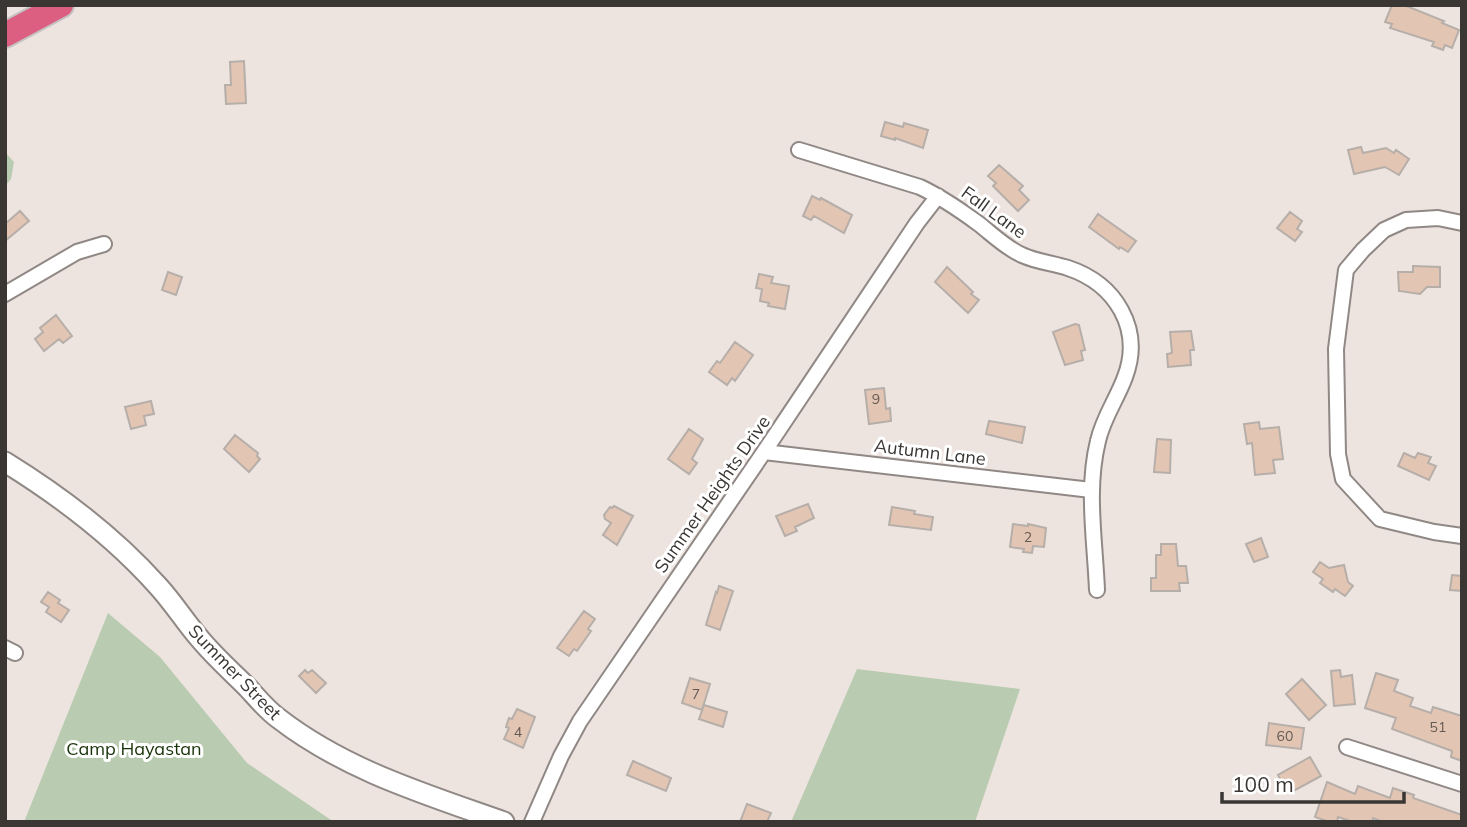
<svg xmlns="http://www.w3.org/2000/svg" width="1467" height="827" viewBox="0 0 1467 827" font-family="Mulish,sans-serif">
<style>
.green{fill:#b9cbb0}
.building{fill:#e3c5b3;stroke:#b6aea9;stroke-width:2}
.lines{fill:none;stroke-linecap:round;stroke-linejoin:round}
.street-casing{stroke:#908884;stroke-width:18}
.secondary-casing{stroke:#908884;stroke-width:23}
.highway-casing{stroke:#c4c3c2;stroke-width:28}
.street{stroke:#fff;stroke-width:14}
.secondary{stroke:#fff;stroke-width:19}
.highway{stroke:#dc5f82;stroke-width:24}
.labels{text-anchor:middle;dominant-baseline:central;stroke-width:6;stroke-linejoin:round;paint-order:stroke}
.number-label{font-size:14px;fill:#645a54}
.street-label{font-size:18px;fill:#393634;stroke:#fff}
.park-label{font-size:18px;fill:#193309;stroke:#fff}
</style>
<rect width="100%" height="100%" fill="#ede4e0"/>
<!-- green -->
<path class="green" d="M5,152L14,162L11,179L5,186Z
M108,613L160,657L247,763L334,822H24Z
M857,669L1020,689L975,822H791Z"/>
<!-- building -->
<path class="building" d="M1392,5H1404L1444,21L1442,23L1459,30L1452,48L1445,45L1443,50L1432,46L1434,42L1390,28L1392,24L1385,22Z
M244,61L246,103L226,104L225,85H231L230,62Z
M885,122L903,127L904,123L928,130L923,148L895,138V140L881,136Z
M1361,147L1363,153L1386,148L1394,153L1396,150L1409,159L1399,175L1385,167L1354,174L1348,150Z
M999,165L1023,186L1019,190L1029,200L1018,211L993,186L996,183L988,176Z
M812,196L820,200L821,198L852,215L844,233L814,216L811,220L803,216Z
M20,211L29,221L5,241V224Z
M1290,212L1302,221L1297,229L1302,232L1295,241L1277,228Z
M1098,214L1136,241L1128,252L1120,247L1119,249L1089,227Z
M1413,266L1440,267V287H1427L1420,294L1399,291L1398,272H1413Z
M947,267L973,292L971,294L979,300L968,313L935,282Z
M168,272L182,277L176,295L162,290Z
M759,274L773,277L771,283L789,286L785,309L768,306L769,303L760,301L762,289L756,288Z
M56,315L72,336L63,343L59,339L44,351L35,339L43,332L40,328Z
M1075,324L1079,325L1085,350L1081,351L1083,360L1065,365L1053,332Z
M1191,331L1194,350H1190L1191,365L1168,367L1167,354L1172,353L1170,332Z
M735,342L753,355L735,381L732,378L727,385L709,372L717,361L720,363Z
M884,388L886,409L890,408L891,421L869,424L865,390Z
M151,401L154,414L144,416L146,425L131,429L125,407Z
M989,421L1025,427L1022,443L986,434Z
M1259,422L1260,429L1279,427L1283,459L1273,460L1275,473L1255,475L1252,443L1247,444L1244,424Z
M689,429L703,439L692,459L697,463L689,474L668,459Z
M235,435L258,453L257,456L260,459L249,472L224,449Z
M1157,439L1171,440L1170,473L1154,472Z
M1404,453L1415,458L1418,453L1431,457L1428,463L1436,466L1429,480L1398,466Z
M808,504L814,518L795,527L797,531L785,536L776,516Z
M614,506L633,516L617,545L603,535L611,523L605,519L604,515L610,507L612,508Z
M892,507L915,511L914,514L933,517L931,530L889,525Z
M1013,524L1028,526V524L1046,528L1044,547L1033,546L1032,553L1023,552L1024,549L1010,547Z
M1261,538L1268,557L1254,562L1246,544Z
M1161,544H1176L1178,566H1186L1188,583H1179L1180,591H1151V578H1156V555H1161Z
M1320,562L1329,568L1344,565L1348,582L1353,586L1345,596L1335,589L1333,592L1320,583L1323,579L1313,572Z
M1452,575L1462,576V591L1450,590Z
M719,586L733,591L720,630L706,625L716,592L717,593Z
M48,592L60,600L58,603L69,610L61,622L46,612L49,607L41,602Z
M584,611L595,619L588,629L591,631L577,651L574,649L569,656L557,648Z
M305,670L308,673L312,670L326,683L316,693L299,676Z
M1340,670L1341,677L1352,675L1355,704L1334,706L1331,671Z
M1376,673L1398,680L1394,691L1413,698L1410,706L1431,713L1433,707L1462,716V761L1451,757L1452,751L1392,729L1396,718L1365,708Z
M690,678L710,684L702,710L682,703Z
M1302,679L1326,705L1309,720L1286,694Z
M704,705L727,712L723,727L699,719Z
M517,709L535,717L523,748L504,739L509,728L506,727L509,718L512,719Z
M1269,723L1304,728L1301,749L1266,745Z
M1310,757L1321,776L1288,794L1278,775Z
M633,761L671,778L666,791L627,775Z
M1327,782L1355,794L1358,786L1390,798L1393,788L1414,795L1413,798L1462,815V822H1383L1373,818L1372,822H1353L1338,817L1337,822H1329L1315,817Z
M747,804L771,813L767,822H740Z"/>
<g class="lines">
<!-- street casing -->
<g class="street-casing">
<path id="street" d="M799,150L920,187C941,197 960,210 979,224C993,235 1006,248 1022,255C1037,262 1053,263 1068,268C1116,284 1143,329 1125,377C1117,399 1103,418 1098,441C1086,489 1095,541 1097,590
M1462,223L1438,218L1406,220L1384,230L1363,250L1346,270L1336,349L1338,454L1343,479L1380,519L1434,532L1462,536
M5,294L77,252L104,244
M764,452L1091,490
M5,648L15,653
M1347,747L1462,784
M532,822L561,756L580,721L764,452L917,223L938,196"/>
</g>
<!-- secondary casing -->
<g class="secondary-casing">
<path id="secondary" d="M5,462C60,496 114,537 157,585C173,602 185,622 200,639C215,657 232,672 248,688C258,699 267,710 278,718C345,770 425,794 504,822"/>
</g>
<!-- highway casing -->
<g class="highway-casing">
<path id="highway" d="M5,35L61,5"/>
</g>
<!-- street -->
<use href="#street" class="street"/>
<!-- secondary -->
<use href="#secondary" class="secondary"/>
<!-- highway -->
<use href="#highway" class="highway"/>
</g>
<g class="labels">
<!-- number labels -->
<g class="number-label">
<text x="876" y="399">9</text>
<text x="1028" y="537">2</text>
<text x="696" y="694">7</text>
<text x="1438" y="727">51</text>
<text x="518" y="732">4</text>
<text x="1285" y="736">60</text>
</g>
<!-- street labels -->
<g class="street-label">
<text transform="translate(994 212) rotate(36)">Fall Lane</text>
<text transform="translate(930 452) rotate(7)">Autumn Lane</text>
<text transform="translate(712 494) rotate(-55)">Summer Heights Drive</text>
<text transform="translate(235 672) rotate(46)">Summer Street</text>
</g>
<!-- park labels -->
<g class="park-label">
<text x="134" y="748">Camp Hayastan</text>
</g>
</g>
<!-- border -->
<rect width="1467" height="827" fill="none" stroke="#393634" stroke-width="14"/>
<!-- scale -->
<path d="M1222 792v10h182v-10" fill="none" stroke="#393634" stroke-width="3.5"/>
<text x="1232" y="792" font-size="21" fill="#393634" stroke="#ffffff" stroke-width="5" paint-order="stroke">100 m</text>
</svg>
